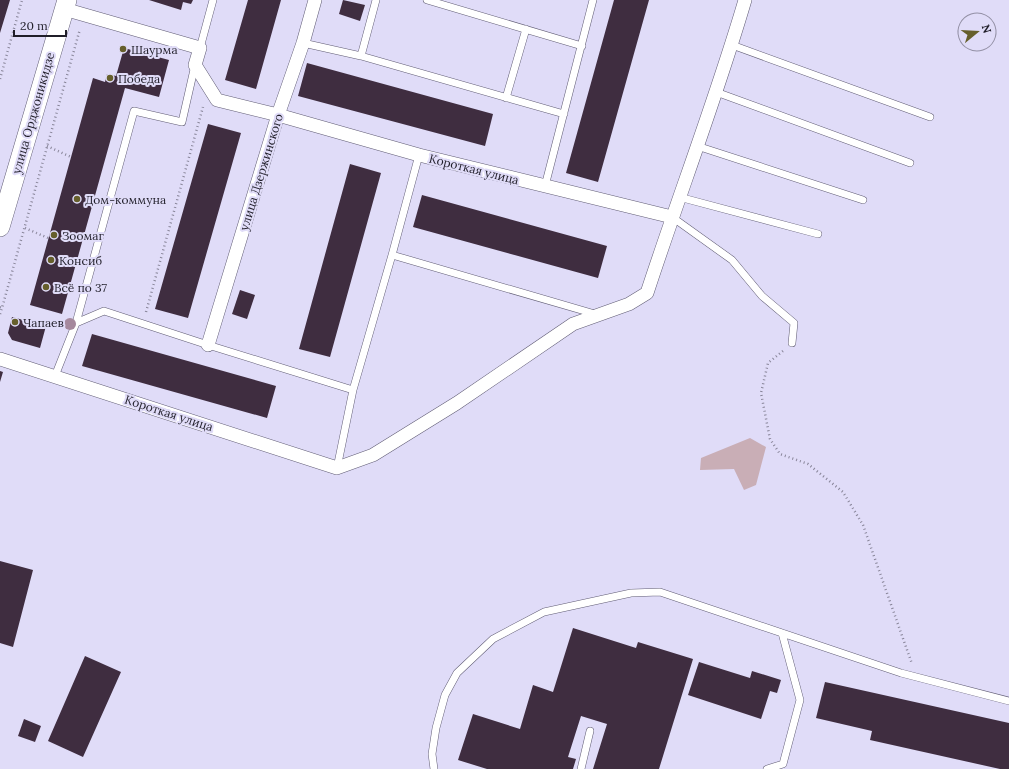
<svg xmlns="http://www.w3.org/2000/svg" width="1009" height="769" viewBox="0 0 1009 769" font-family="Lora,serif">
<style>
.green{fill:#c9aeb6}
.building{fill:#3f2d40}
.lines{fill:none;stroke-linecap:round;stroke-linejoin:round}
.lane-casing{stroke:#615d75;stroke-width:8}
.street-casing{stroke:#615d75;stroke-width:14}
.secondary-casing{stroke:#615d75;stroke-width:20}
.path{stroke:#89869a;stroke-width:2.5;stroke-dasharray:1 3;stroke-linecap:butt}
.lane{stroke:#fff;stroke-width:7}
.street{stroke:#fff;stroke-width:13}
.secondary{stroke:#fff;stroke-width:19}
.tree{fill:#a5889d}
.poi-dot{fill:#665f2c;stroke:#e0dcf8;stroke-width:1.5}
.labels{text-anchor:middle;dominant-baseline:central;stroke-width:4;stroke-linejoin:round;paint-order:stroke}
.poi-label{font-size:12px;fill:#201e29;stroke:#e0dcf8;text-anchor:start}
.street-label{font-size:12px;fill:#201e29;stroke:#e0dcf8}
</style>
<rect width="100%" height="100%" fill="#e0dcf8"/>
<!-- green -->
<path class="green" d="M750,438L766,447L756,485L744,490L734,469L700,470L701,458Z"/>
<!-- building -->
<path class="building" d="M0,0H10L0,33Z
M149,0H193L191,4L183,2L181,10Z
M248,0H281L256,89L225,80Z
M343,0L365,5L360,21L339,14Z
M614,0H649L598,182L566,173Z
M124,48L169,60L159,97L125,88L62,314L30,305L93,78L105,82L107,74L116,76Z
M307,63L493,114L485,146L298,96Z
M208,124L241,133L188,318L155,309Z
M350,164L381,173L330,357L299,349Z
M422,195L607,246L598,278L413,227Z
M240,290L255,295L247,319L232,314Z
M12,317L46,326L40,348L12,340L8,333Z
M92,334L276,386L267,418L82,366Z
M0,371L3,372L0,382Z
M0,561L33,570L13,647L0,643Z
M573,628L636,648L638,642L693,659L659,769H593L607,724L581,716L568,757L576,759L573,769H487L458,760L473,714L520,729L533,685L553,692Z
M85,656L121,672L83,757L48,741Z
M699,662L750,678L752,671L781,680L777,693L770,691L761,719L688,695Z
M825,682L1009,723V769H1000L870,740L872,731L816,718Z
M24,719L41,726L35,742L18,736Z"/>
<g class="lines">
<!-- lane casing -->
<g class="lane-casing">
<path id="lane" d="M427,0L582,46
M303,43L361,56L564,114
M732,45L930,117
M200,48L213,0
M361,56L376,0
M716,92L910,163
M506,98L526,29
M697,146L863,200
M545,186L593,0
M679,197L818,234
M672,217L732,260L762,296L794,323L792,343
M392,255L595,314
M76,323L134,111L182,122L195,65
M55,376L76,323L104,311L208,345L353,390
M337,468L353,390L392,255L419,155
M434,769L432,754L436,728L445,695L457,673L493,639L544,612L631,593L660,592L901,673L1009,701
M581,769L590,731
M767,769L783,764L800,700L782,633"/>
</g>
<!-- street casing -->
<g class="street-casing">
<path id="street" d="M64,9L200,48L195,65L217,100L278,115L419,155L672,217
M208,345L278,115L303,43L315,0
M0,359L337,468L373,455L457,403L573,324L629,304L647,293C679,195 716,99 745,0"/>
</g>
<!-- secondary casing -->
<g class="secondary-casing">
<path id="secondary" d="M0,227L67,0"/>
</g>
<!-- path -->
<path class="path" d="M0,79L22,0
M47,146L71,157
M25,228L48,238
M0,307L2,308L80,29
M146,312L203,107
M0,314L2,308
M783,351L768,363L761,393L770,439L780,454L808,464L843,492L863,525L912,664"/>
<!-- lane -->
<use href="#lane" class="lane"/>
<!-- street -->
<use href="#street" class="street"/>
<!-- secondary -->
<use href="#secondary" class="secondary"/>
</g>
<!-- trees -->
<circle class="tree" cx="70" cy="324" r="6"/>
<!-- markers -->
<g class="poi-dot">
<circle cx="123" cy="49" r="4"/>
<circle cx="110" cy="78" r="4"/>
<circle cx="77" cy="199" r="4"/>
<circle cx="54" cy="235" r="4"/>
<circle cx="51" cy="260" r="4"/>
<circle cx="46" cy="287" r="4"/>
<circle cx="15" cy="322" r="4"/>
</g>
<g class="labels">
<!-- poi labels -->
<g class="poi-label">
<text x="131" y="49">Шаурма</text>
<text x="118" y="78">Победа</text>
<text x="85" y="199">Дом-коммуна</text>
<text x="62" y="235">Зоомаг</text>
<text x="59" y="260">Консиб</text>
<text x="54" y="287">Всё по 37</text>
<text x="23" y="322">Чапаев</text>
</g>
<!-- street labels -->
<g class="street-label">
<text transform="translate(33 113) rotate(-74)">улица Орджоникидзе</text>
<text transform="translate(474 169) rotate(14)">Короткая улица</text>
<text transform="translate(261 172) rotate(-73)">улица Дзержинского</text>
<text transform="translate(169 413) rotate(18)">Короткая улица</text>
</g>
</g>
<!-- north arrow -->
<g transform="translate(977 32) rotate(72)"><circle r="19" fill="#e0dcf8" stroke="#9390a5"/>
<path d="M0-3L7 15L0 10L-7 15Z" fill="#665f2c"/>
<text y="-6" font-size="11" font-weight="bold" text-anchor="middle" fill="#201e29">N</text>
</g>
<!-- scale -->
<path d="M14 30v6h52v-6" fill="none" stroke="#201e29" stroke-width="2"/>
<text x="20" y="30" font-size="12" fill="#201e29" stroke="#e0dcf8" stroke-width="3" paint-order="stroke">20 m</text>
</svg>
